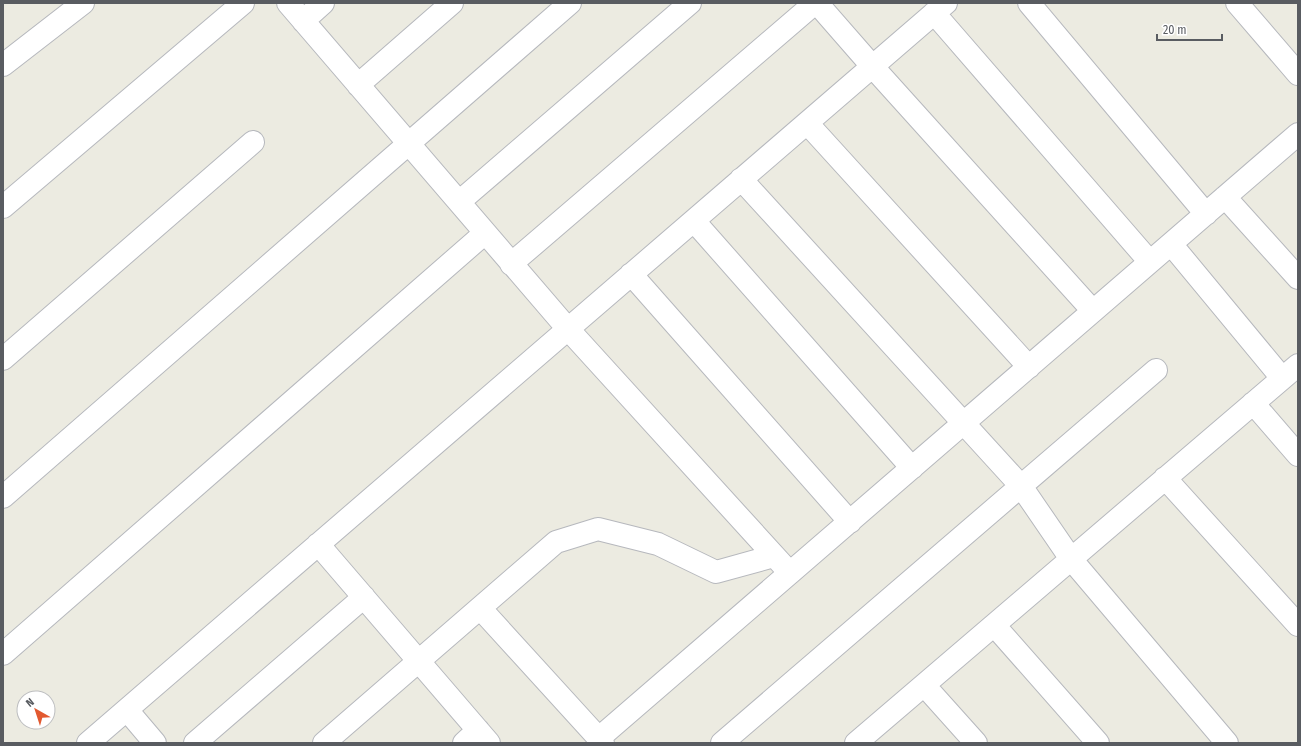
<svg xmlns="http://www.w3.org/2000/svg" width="1301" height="746" viewBox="0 0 1301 746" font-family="'Fira Sans Condensed',sans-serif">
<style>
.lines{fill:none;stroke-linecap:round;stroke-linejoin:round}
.minor-casing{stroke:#b6b8bd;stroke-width:24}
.minor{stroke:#fff;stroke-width:22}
</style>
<rect width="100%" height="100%" fill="#ecebe1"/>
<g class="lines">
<!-- minor casing -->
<g class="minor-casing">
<path id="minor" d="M288,3L568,329L790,573
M817,3L872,66L1093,311
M1029,3L1206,214
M1237,3L1298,74
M934,13L1150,262
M303,21L323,3
M3,65L83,3
M358,85L452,3
M807,123L1029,367
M741,179L1021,486L1071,559L1227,743
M1225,197L1298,278
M459,202L690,3
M3,207L243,3
M694,221L912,468
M1171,244L1282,378
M511,264L815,3
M631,274L850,522
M3,359L253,142
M1253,403L1298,455
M1165,478L1298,625
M3,497L570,3
M318,544L489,743
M480,608L603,743
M994,625L1098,743
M3,654L485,233
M924,685L976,743
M127,710L155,743
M599,738L1298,134
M88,743L946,3
M195,743L364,597
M324,743L556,542L598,529L658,544L716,572L774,556
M464,743L478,730
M722,743L1156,370
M856,743L1298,365"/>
</g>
<!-- minor -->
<use href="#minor" class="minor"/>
</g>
<!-- border -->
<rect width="1301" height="746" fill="none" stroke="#595c61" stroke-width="8"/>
<!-- north arrow -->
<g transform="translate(36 710) rotate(321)"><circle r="19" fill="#ffffff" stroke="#bdbec0"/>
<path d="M0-3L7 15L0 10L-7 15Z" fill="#e25930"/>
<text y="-6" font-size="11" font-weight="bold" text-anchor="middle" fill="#595c61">N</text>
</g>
<!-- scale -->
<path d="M1157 34v6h65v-6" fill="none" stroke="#595c61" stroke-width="2"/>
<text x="1163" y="34" font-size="12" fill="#595c61" stroke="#ffffff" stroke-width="3" paint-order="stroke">20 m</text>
</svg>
